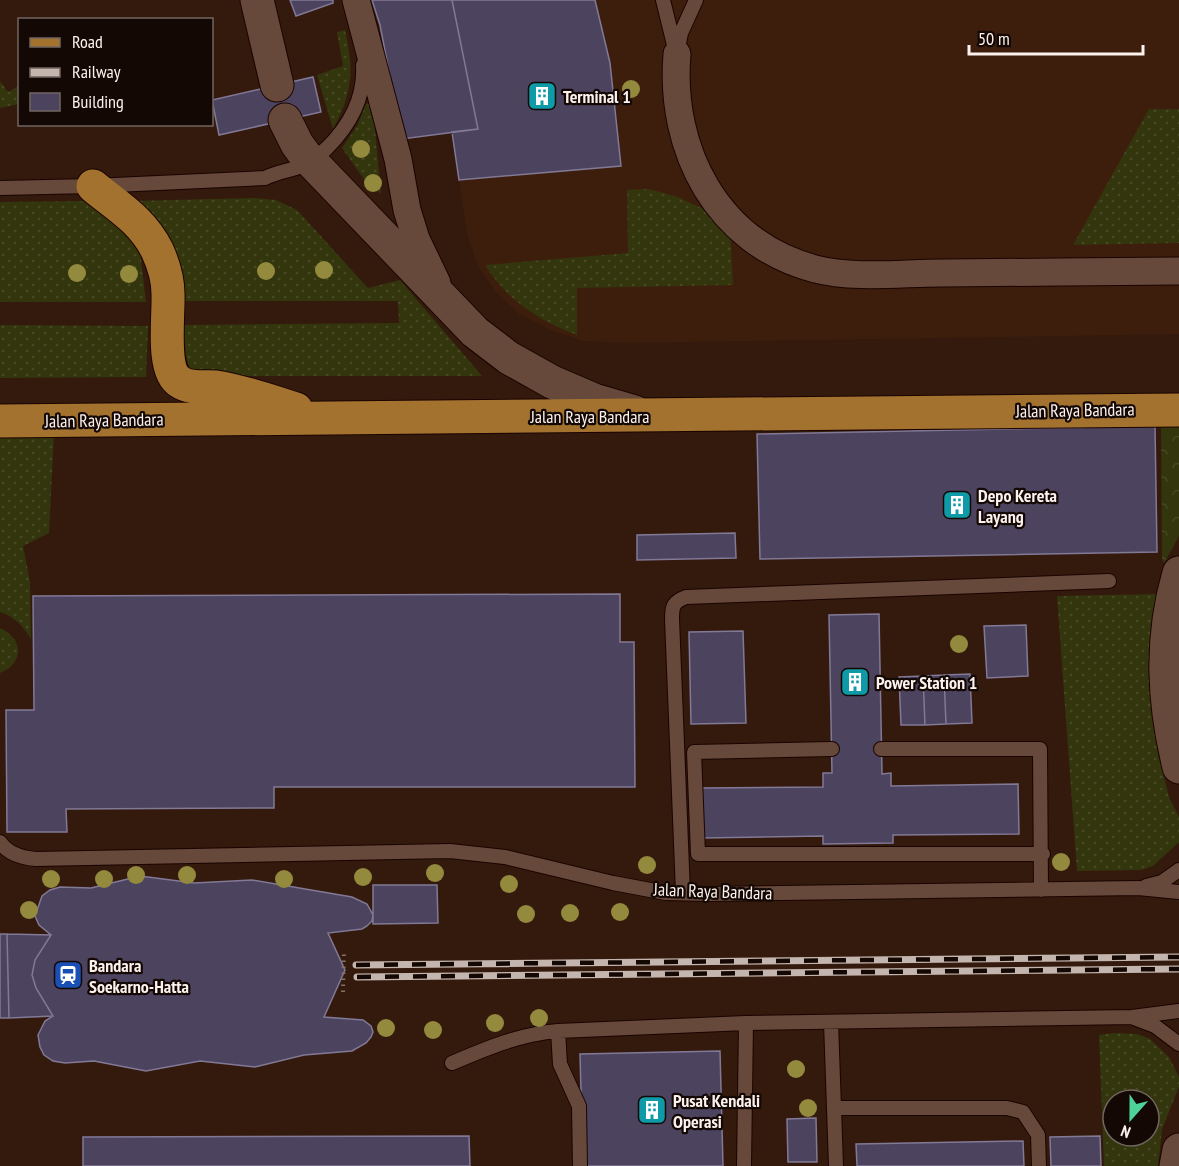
<svg xmlns="http://www.w3.org/2000/svg" width="1179" height="1166" viewBox="0 0 1179 1166" font-family="'PT Sans Narrow',sans-serif">
<style>
.built{fill:#3d1e0c}
.grass{fill:url(#grass-dots);fill-rule:evenodd}
.forest{fill:url(#forest-crowns)}
.building{fill:#4c435f;stroke:#827997;stroke-width:1.5}
.lines{fill:none;stroke-linecap:round;stroke-linejoin:round}
.service-casing{stroke:#1a0400;stroke-width:16}
.minor-casing{stroke:#1a0400;stroke-width:29}
.tertiary-casing{stroke:#1a0400;stroke-width:35}
.primary-casing{stroke:#1a0400;stroke-width:35}
.path{stroke:#857167;stroke-width:4;stroke-dasharray:1.5 4.5;stroke-linecap:butt}
.service{stroke:#66493a;stroke-width:14}
.minor{stroke:#66493a;stroke-width:27}
.tertiary{stroke:#66493a;stroke-width:33}
.primary{stroke:#a4722f;stroke-width:33}
.rail-casing{stroke:#c4b5ae;stroke-width:7}
.rail{stroke:#130804;stroke-width:4.5;stroke-dasharray:14;stroke-linecap:butt}
.tree{fill:#938a3e}
.labels{text-anchor:middle;dominant-baseline:central;stroke-width:4.5;stroke-linejoin:round;paint-order:stroke}
.poi-label{font-size:18px;font-weight:bold;fill:#fdf2ed;stroke:#130804;text-anchor:start}
.street-label{font-size:18px;fill:#fdf2ed;stroke:#130804}
</style>
<defs>
<pattern id="grass-dots" width="8" height="8" patternUnits="userSpaceOnUse" patternTransform="scale(1.5)"><rect width="8" height="8" fill="#33350d"/><path d="M2 2h.1M6 6h.1" fill="none" stroke="#474925" stroke-width="1.8" stroke-linecap="round"/></pattern>
<pattern id="forest-crowns" width="20" height="18" patternUnits="userSpaceOnUse" patternTransform="scale(1.5)"><rect width="20" height="18" fill="#33350d"/><path d="M2 6a3 3 0 1 1 6 0M12 15a3 3 0 1 1 6 0" fill="none" stroke="#474925"/></pattern>
</defs>
<rect width="100%" height="100%" fill="#341a0d"/>
<!-- built -->
<path class="built" d="M452,0H1179V334L627,343L583,341L551,330L519,314L496,292L478,266L467,234L452,132Z"/>
<!-- grass -->
<path class="grass" d="M345,30C354,69 353,93 333,129L317,75L343,66L337,32Z
M0,81L8,92L19,86V104L0,108Z
M369,103L373,108L381,194L366,182L342,148L357,126L366,104Z
M1149,109H1179V243L1073,245Z
M649,189L678,197L703,209L730,230L733,285L577,288V335C539,321 507,300 485,265L628,253L627,190Z
M254,198L276,200L297,210L368,288L400,280L482,376H184L180,325L399,323L398,301H182L132,201Z
M89,201L139,243L146,302H0V202Z
M0,325L148,326L146,377L0,378Z
M54,432L49,533L23,546L30,581L31,639C23,626 15,617 0,612V437Z
M1160,594L1153,712L1158,754L1169,797L1179,817V842L1153,866L1141,870L1077,871L1057,596Z
M0,628C24,639 24,663 0,673Z
M1114,1033L1137,1034L1150,1039L1169,1057L1179,1077V1087L1162,1129L1158,1166H1104L1099,1035ZM1113,1100H1149V1136H1113Z"/>
<!-- forest -->
<path class="forest" d="M1161,421L1179,423V536L1164,563L1162,559Z"/>
<!-- building -->
<path class="building" d="M290,0H333V3L296,16Z
M372,0H452L478,129L402,139L380,25Z
M452,0H595L610,63L621,166L459,180L452,132L478,129Z
M313,77L321,112L219,135L212,100Z
M1155,426L1157,552L760,559L757,434Z
M735,533L736,558L637,560V535Z
M620,594V642H634L635,787H274V808L66,809L67,832H7L6,710H34L33,596Z
M879,614L882,774L891,773V786L1018,784L1019,834L893,835V843L823,844V836L702,838L701,788L823,787V773H832L829,615Z
M1026,625L1028,676L987,678L984,626Z
M743,631L746,723L691,724L689,632Z
M970,674L972,723L946,724L944,675Z
M944,675L946,724L925,725L923,676Z
M923,676L925,725H901L899,677Z
M140,876L194,883L252,880L352,897L367,904L373,915L372,921L367,926L362,929L328,933L345,970L324,1017L363,1020L371,1026L373,1032L371,1037L366,1043L352,1051L304,1055L255,1067L200,1061L146,1071L94,1061L65,1063L53,1061L44,1055L40,1047L38,1035L45,1021L53,1016L36,988L32,975L35,960L51,935L39,925L35,916L42,896L50,890L60,887L91,888Z
M373,885H437L438,923L373,924Z
M0,934H7L9,1018H0Z
M7,934L51,935L35,960L32,975L36,988L53,1016L9,1018Z
M720,1051L723,1166H583L580,1054Z
M816,1118L817,1162H788L787,1119Z
M469,1136L470,1166H83V1137Z
M1100,1136L1101,1166H1051L1050,1137Z
M1023,1141L1024,1166H857L856,1144Z"/>
<g class="lines">
<!-- service casing -->
<g class="service-casing">
<path id="service" d="M663,0L675,49
M677,54L681,33L696,0
M0,188L93,186L265,178C279,171 295,170 309,163C316,160 321,153 327,148C350,125 365,98 363,65
M832,749L694,752L698,854H1043
M881,749H1040L1041,890
M0,842C8,854 22,858 36,859L450,851L505,857L613,883L666,893L708,894L1138,888L1179,892
M1146,886L1162,882L1179,870
M683,893L672,619C672,606 673,602 686,597L1109,581
M1134,1018L1155,1026L1179,1044
M831,1022L836,1166
M558,1031L560,1064L579,1106L580,1166
M452,1063C487,1048 520,1034 558,1031L746,1023L1132,1017L1179,1011
M834,1108H1007L1023,1112L1038,1135L1039,1166
M744,1166L746,1023"/>
</g>
<!-- minor casing -->
<g class="minor-casing">
<path id="minor" d="M356,0L398,159L407,210L416,239L437,283
M677,54C669,150 717,243 815,269C855,279 901,273 942,273C1021,272 1100,272 1179,271"/>
</g>
<!-- tertiary casing -->
<g class="tertiary-casing">
<path id="tertiary" d="M257,0L277,85
M285,120L297,144L305,155L475,332L509,358L552,382L594,400L635,412
M1179,573C1160,639 1163,701 1179,767
M1176,1166L1179,1150"/>
</g>
<!-- primary casing -->
<g class="primary-casing">
<path id="primary" d="M93,186C118,207 141,219 157,250C163,263 168,280 168,294C169,315 161,371 180,382C190,389 205,386 216,387C243,391 270,401 296,409
M0,421L1179,410"/>
</g>
<!-- path -->
<path class="path" d="M343,992L344,951"/>
<!-- service -->
<use href="#service" class="service"/>
<!-- minor -->
<use href="#minor" class="minor"/>
<!-- tertiary -->
<use href="#tertiary" class="tertiary"/>
<!-- primary -->
<use href="#primary" class="primary"/>
<!-- rail casing -->
<g class="rail-casing">
<path id="rail" d="M356,965L1179,957
M357,977L1179,969"/>
</g>
<!-- rail -->
<use href="#rail" class="rail"/>
</g>
<!-- trees -->
<g class="tree">
<circle cx="631" cy="89" r="9"/>
<circle cx="361" cy="149" r="9"/>
<circle cx="373" cy="183" r="9"/>
<circle cx="324" cy="270" r="9"/>
<circle cx="266" cy="271" r="9"/>
<circle cx="77" cy="273" r="9"/>
<circle cx="129" cy="274" r="9"/>
<circle cx="959" cy="644" r="9"/>
<circle cx="1061" cy="862" r="9"/>
<circle cx="647" cy="865" r="9"/>
<circle cx="435" cy="873" r="9"/>
<circle cx="136" cy="875" r="9"/>
<circle cx="187" cy="875" r="9"/>
<circle cx="363" cy="877" r="9"/>
<circle cx="51" cy="879" r="9"/>
<circle cx="104" cy="879" r="9"/>
<circle cx="284" cy="879" r="9"/>
<circle cx="509" cy="884" r="9"/>
<circle cx="29" cy="910" r="9"/>
<circle cx="620" cy="912" r="9"/>
<circle cx="570" cy="913" r="9"/>
<circle cx="526" cy="914" r="9"/>
<circle cx="539" cy="1018" r="9"/>
<circle cx="495" cy="1023" r="9"/>
<circle cx="386" cy="1028" r="9"/>
<circle cx="433" cy="1030" r="9"/>
<circle cx="796" cy="1069" r="9"/>
<circle cx="808" cy="1108" r="9"/>
</g>
<!-- icons -->
<defs>
<g id="building-square" transform="scale(1.5)"><rect x="-9" y="-9" width="18" height="18" rx="4" fill="#0f9aa8" stroke="#130804"/><path d="M-4-6H4V6H1V3H-1V6H-4ZM-2.5-4.3h1.7v1.8h-1.7ZM.8-4.3h1.7v1.8H.8ZM-2.5-1h1.7V.8h-1.7ZM.8-1h1.7V.8H.8Z" fill="#fff"/></g>
<g id="station-square" transform="scale(1.5)"><rect x="-9" y="-9" width="18" height="18" rx="4" fill="#1a4fb4" stroke="#130804"/><path d="M-3-6H3Q5-6 5-4V2Q5 4 3 4L4.5 6H3L1.5 4h-3L-3 6H-4.5L-3 4Q-5 4-5 2V-4Q-5-6-3-6ZM-3.5-4v3h7v-3ZM-3.5 1v1.5H-2V1ZM2 1v1.5H3.5V1Z" fill="#fff"/></g>
</defs>
<g fill-rule="evenodd">
<use href="#building-square" x="542" y="96"/>
<use href="#building-square" x="957" y="505"/>
<use href="#building-square" x="855" y="682"/>
<use href="#station-square" x="68" y="975"/>
<use href="#building-square" x="652" y="1110"/>
</g>
<g class="labels">
<!-- poi labels -->
<g class="poi-label">
<text x="563" y="96">Terminal 1</text>
<text x="978" y="495">Depo Kereta<tspan x="978" dy="21">Layang</tspan></text>
<text x="876" y="682">Power Station 1</text>
<text x="89" y="965">Bandara<tspan x="89" dy="21">Soekarno-Hatta</tspan></text>
<text x="673" y="1100">Pusat Kendali<tspan x="673" dy="21">Operasi</tspan></text>
</g>
<!-- street labels -->
<g class="street-label">
<text transform="translate(1075 410) rotate(-1)">Jalan Raya Bandara</text>
<text x="590" y="416">Jalan Raya Bandara</text>
<text transform="translate(104 420) rotate(-1)">Jalan Raya Bandara</text>
<text transform="translate(713 891) rotate(2)">Jalan Raya Bandara</text>
</g>
</g>
<!-- legend -->
<rect x="18" y="18" width="195" height="108" fill="#130804" stroke="#716661" stroke-width="1.5"/>
<rect x="30" y="38" width="30" height="9" fill="#a4722f" stroke="#716661" stroke-width="1.5"/>
<text x="72" y="48" font-size="18" fill="#fdf2ed">Road</text>
<rect x="30" y="68" width="30" height="9" fill="#c4b5ae" stroke="#716661" stroke-width="1.5"/>
<text x="72" y="78" font-size="18" fill="#fdf2ed">Railway</text>
<rect x="30" y="93" width="30" height="18" fill="#4c435f" stroke="#716661" stroke-width="1.5"/>
<text x="72" y="108" font-size="18" fill="#fdf2ed">Building</text>
<!-- north arrow -->
<g transform="translate(1131 1118) rotate(201)"><circle r="28" fill="#130804" stroke="#716661" stroke-width="1.5"/>
<path d="M0-4.5L10 22L0 15L-10 22Z" fill="#4dd39a"/>
<text y="-9" font-size="16" font-weight="bold" text-anchor="middle" fill="#fdf2ed">N</text>
</g>
<!-- scale -->
<path d="M969 45v9h174v-9" fill="none" stroke="#fdf2ed" stroke-width="3"/>
<text x="978" y="45" font-size="18" fill="#fdf2ed" stroke="#130804" stroke-width="4.5" paint-order="stroke">50 m</text>
</svg>
